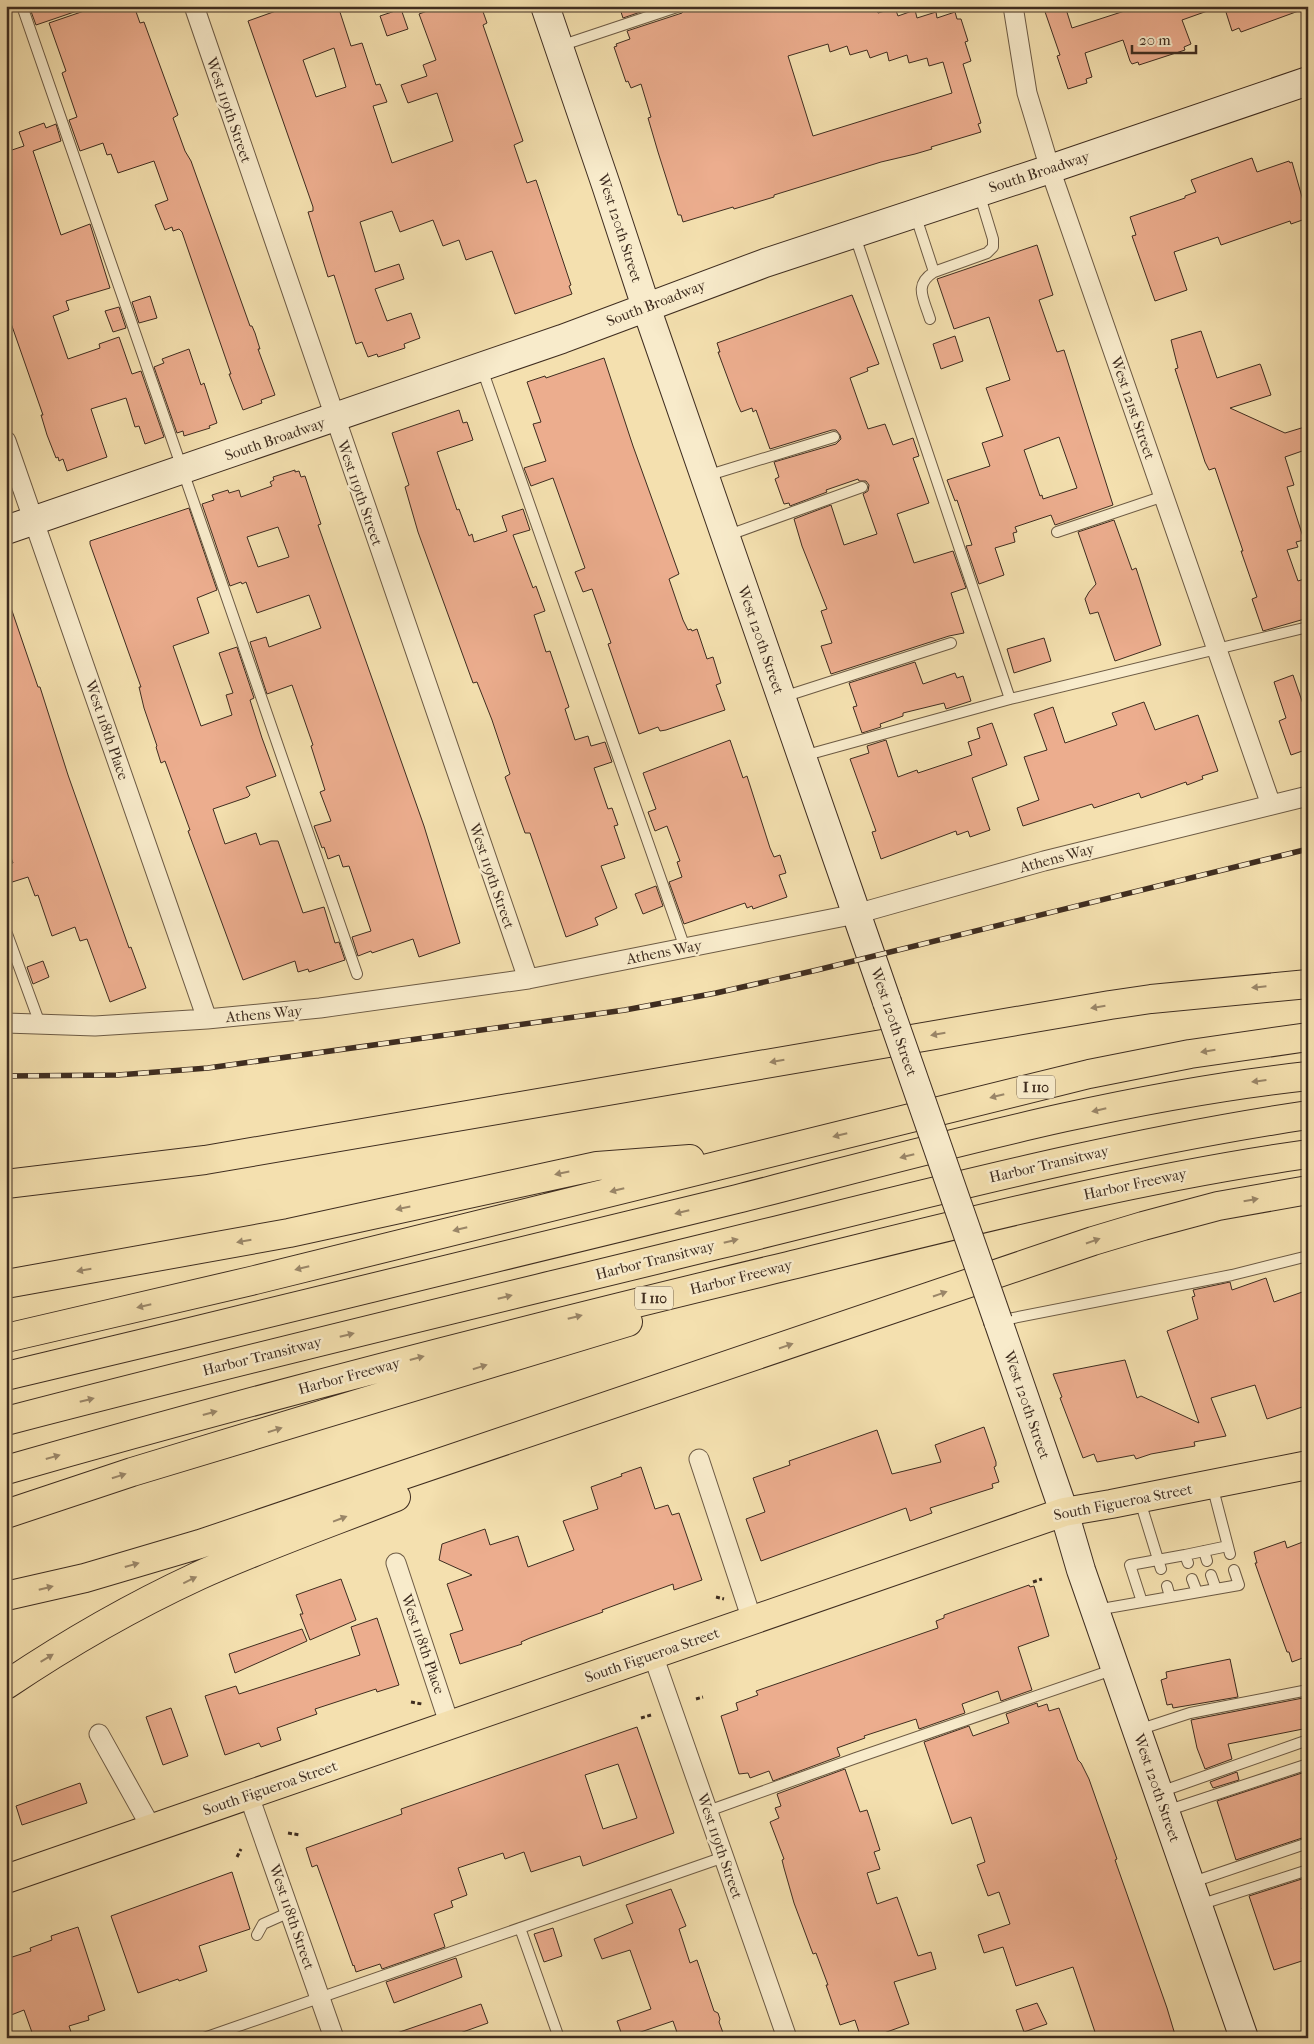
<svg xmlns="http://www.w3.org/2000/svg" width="1314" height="2044" viewBox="0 0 1314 2044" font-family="'IM FELL French Canon',serif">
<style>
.building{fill:#ecad8e;stroke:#3f2d20;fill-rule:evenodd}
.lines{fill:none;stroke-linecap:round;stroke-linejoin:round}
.lane-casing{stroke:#6c5a44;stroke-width:12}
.street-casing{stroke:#6c5a44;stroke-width:21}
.secondary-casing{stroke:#3f2d20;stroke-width:30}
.primary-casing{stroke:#3f2d20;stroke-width:30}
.highway-casing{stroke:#3f2d20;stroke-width:30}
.path{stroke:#3f2d20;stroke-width:3;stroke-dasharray:4 2.5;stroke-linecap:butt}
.lane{stroke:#f8ebcb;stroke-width:10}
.street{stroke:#f8ebcb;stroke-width:19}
.secondary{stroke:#f8ebcb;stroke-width:28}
.primary{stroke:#f4e0af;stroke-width:28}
.highway{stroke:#f4e0af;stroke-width:28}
.rail-casing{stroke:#3f2d20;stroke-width:5.5}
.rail{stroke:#f8ebcb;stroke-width:4;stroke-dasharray:11;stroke-linecap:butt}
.secondary-bridge-casing{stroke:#3f2d20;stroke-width:30;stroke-linecap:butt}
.secondary-bridge{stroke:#f8ebcb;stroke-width:28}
.oneway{fill:#9a8668}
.labels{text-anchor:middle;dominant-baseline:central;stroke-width:5;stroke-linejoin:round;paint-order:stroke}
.shield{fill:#f8ebcb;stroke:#766653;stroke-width:1}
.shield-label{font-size:14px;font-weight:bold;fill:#3f2d20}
.street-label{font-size:15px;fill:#3f2d20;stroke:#f8ebcb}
</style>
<rect width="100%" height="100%" fill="#f4e0af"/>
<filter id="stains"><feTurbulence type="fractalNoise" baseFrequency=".004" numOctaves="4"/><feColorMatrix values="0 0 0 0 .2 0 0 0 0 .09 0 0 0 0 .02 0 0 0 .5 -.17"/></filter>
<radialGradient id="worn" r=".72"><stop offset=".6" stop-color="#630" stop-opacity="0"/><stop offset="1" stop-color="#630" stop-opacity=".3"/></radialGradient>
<!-- building -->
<path class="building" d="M29,6H83V9L36,25Z
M85,6H134L140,23L144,22L178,115L173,118L185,151L191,161L250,326H252L255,333L260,349H258L275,395L261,400L262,403L243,410L229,374H231L182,232L179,229L173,231L172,227L165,230L155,205L168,200L154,161L118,173L111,154L107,155L103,143L80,151L69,120L77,117L62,73L66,71L49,23L87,10Z
M290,6H338L351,46L362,43L376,85L380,84L387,102L373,106L392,163L453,141L437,93L408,103L401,85L427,76L423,65L436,60L419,14L441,6H481L487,23L483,25L523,141L514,145L527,183L536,180L571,285L569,286L572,294L515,314L492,251L466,260L459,240L443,246L433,220L400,232L392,211L360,222L375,272L399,264L404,279L375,289L387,321L411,313L420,338L404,344L405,348L378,357L377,354L368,357L362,342L356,344L334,275L328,277L308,212L313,211V207L248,21ZM334,48L346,87L316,97L303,60Z
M619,6H658L623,18Z
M687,6L876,7L878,13L895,8L898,16L915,10L917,18L936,12L937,18L955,12L957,19H961L968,41L965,42L971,61L963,64L981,123L978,124L981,132L931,147L932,149L915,154L881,162L774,195V197L734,209L733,207L683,222L681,215H678L658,152L648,118L651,117L641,84L631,88L628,81L626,82L614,47L617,46L616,44L630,39L627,31L682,13ZM828,44L830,52L847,46L850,55L867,50L870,58L887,52L889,61L907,55L909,63L927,58L929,66L943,62L952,93L813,136L788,56Z
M1043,6H1065L1072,28L1140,6H1212L1213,9L1182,20L1191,44L1184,47L1185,50L1139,65L1138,62L1132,64L1130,61L1123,40L1085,53L1092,77L1086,79L1087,83L1068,89L1057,56L1060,55Z
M1224,6H1304V9L1241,32L1239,28L1232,31Z
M401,9L408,29L387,36L380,16Z
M44,123L46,128L56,124L61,141L33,151L61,235L90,224L110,288L66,301L69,310L53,316L68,359L100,348L99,344L119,337L132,374L141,371L164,437L145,444L139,426L135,427L126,398L91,409L107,457L67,471L63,459L59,461L58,457L56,458L47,435L41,415H43L6,309V152L24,146L19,132Z
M1252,158L1257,172L1289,161L1290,163L1292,162L1308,218L1291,224L1290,221L1221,245L1218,237L1174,252L1187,290L1155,301L1132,236L1136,235L1130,217L1185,198V196L1196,192L1191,180Z
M1037,245L1053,295L1039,300L1057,352L1064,350L1113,505L1055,525L1051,515L1015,527L1017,532L1013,533L1015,542L995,548L1004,575L979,584L966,546L972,545L957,500L955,501L947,480L990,466L982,443L1003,436L986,388L1010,380L989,317L954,329L937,279ZM1059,437L1077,488L1043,499L1042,495L1040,496L1024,450Z
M852,295L879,364L867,368L868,371L850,378L868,429L885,424L893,445L913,438L919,456L913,458L929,503L897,514L914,563L953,551L966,588L951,593L964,633L949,636L831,674L821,646L832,643L821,611L827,609L802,546L794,519L831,505L844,545L877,534L863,494L868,491L869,485L866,481H859L858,479L826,490L827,492L790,506L789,503L784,504L775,479L779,477L774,462L836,444L841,439L840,435L836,430H832L770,449L756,410L753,412L752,408L741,412L737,403L718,352H720L717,343Z
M150,296L157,318L139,323L132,302Z
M119,307L126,328L113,332L105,311Z
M1201,331L1217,378L1260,364L1261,366L1271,395L1230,408L1285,433L1308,426V449L1285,457L1294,485L1287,487L1304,540L1296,542L1298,547L1287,550L1298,581L1304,579L1308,590V618L1263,631L1252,599L1257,597L1241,551H1243L1215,468L1209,470L1205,462L1175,369L1178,368L1171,340Z
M955,336L963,361L941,369L933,344Z
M189,349L201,385L204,383L217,423L209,426L210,428L184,436L183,431L177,433L154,367L164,363L162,359Z
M604,358L633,446L679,574L669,579L683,620L688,630L691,629L692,631L697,629L707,659L713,657L721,683L716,685L725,710L666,730L660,731L658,727L639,734L608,644L611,643L592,589L583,592L575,572L585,568L553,478L531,486L524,468L546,461L533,424L541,422L527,382L545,376L546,378Z
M459,410L463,423L467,422L473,440L437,452L457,510L459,509L469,536L472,534L474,542L507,531L502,516L523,509L530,530L513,535L533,588L536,586L545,611L534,615L546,652L550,651L569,707L565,709L575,740L588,736L591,746L605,742L612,762L594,768L608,809L612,808L618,825L614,826L625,858L601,866L617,908L595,918L598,925L566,937L530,833H525L505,777L510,774L492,720L477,682L473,683L418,532L405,487L409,485L392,433Z
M295,470V472L299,471L301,477L305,476L321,524L318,525L424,826L460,943L419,957L413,939L372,953L371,951L358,956L352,937L371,931L349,866L343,867L339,855L328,859L324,847L322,848L314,826L331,821L320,792L325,790L311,746L313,745L292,685L267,694L250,642L266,637L269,647L321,628L309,595L257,613L246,582L242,584L241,582L230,586L202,504L214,500L212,495L228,490L229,493L239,490L241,497L272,486L270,482L274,480L273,477ZM278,527L289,557L258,567L247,537Z
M189,508L217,590L197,598L209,633L173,646L201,726L232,715L226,695L233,693L219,653L237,647L254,698L250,700L262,738L276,776L246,787L250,795L248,797L213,809L225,844L256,833L260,845L271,841H278L303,913L324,907L335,943L339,942L345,960L309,972L308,969L298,972L295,961L243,980L188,831L190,830L165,761L161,763L156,747L157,746L144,708L139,687H141L90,544V541Z
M1114,520L1132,570L1136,568L1161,645L1115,661L1098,612L1090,614L1085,599L1089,592L1096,584L1078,532Z
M6,602H9L38,687H40L68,775L129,948L131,947L146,988L110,1002L87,939L80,941L75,927L52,936L38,895L35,896L28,877L6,884V865L13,863L6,844Z
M1044,638L1051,661L1014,673L1007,649Z
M915,662L923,684L955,673L957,678L963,676L971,701L946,709L944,703L903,713V716L880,724L881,727L862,733L853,707L857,706L849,683Z
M1293,675L1303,704L1308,702V749L1291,755L1279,721L1286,718L1274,682Z
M1144,702L1155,730L1198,715L1218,771L1202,776L1203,779L1187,785L1186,782L1141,798L1139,793L1094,808L1092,804L1023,826L1017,808L1039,800L1024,757L1047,750L1034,714L1053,707L1065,743L1117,725L1112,713Z
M992,723L1007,765L972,778L990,830L970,837L968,831L957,835L956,831L881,859L872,832L876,831L850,759L869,753L867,746L886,740L898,777L917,770L918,773L972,755L968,742L980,738L977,728Z
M730,740L743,778L747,776L770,848L774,857L780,855L786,873L779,875L787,897L753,909L752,906L747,908L745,903L684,924L669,882L682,877L677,862L680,861L667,826L655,831L648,812L656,809L643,773Z
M656,886L663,906L643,914L635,894Z
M43,961L49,977L33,984L27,967Z
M1266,1278L1274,1302L1308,1290V1405L1267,1419L1255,1385L1211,1398L1226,1436L1194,1442L1195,1446L1151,1454L1136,1459L1134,1455L1097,1462L1094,1454L1083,1458L1060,1398L1062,1397L1053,1374L1125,1360L1137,1398L1141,1396L1199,1423L1167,1331L1198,1319L1192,1297L1195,1296L1193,1290L1230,1282L1232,1290Z
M984,1427L996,1462V1466L994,1467L999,1482L992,1484L993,1488L930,1508L932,1513L910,1521L906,1508L761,1561L746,1519L765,1512L753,1478L790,1465L789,1461L877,1430L892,1474L941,1462L935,1445Z
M641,1467L655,1509L668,1505L672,1515L679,1513L702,1580L674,1590L673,1584L602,1610L603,1612L530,1638L521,1642L522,1644L460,1664L450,1634L463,1630L447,1584L472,1575L439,1560L442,1544L485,1529L490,1545L518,1536L528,1567L574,1550L563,1521L598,1509L591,1487L622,1476L621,1474Z
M1308,1540V1656L1292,1662L1289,1652H1287L1263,1586L1255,1563H1257L1254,1552L1285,1541L1287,1548Z
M341,1579L356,1620L310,1640L300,1614H303L296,1595Z
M1029,1585L1030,1587L1034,1586L1049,1636L1018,1647L1032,1690L1001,1701L998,1691L962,1704L965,1713L919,1729L916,1719L864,1736L865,1738L837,1748L840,1756L773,1781L769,1771L750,1778L748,1773L739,1774L721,1716L738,1710L736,1703L758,1695L756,1691L938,1628L936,1621L944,1618V1615Z
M377,1618L399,1685L377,1692L376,1689L315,1709L317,1714L277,1728L281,1740L261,1747L259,1743L225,1755L205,1696L236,1686L239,1694L360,1655L351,1627Z
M302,1629L307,1641L235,1673L229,1654Z
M1230,1659L1238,1697L1173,1708L1172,1704L1167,1705L1161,1680L1167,1678L1166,1672Z
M1308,1697V1728L1228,1744L1232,1759L1205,1769L1197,1748L1191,1720Z
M1037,1703L1038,1707L1047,1704L1049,1711L1059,1708L1078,1760L1081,1763L1089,1779L1117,1859L1115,1860L1167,2008L1176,2038H1097L1073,1967L1016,1986L1003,1947L984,1953L978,1935L1010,1924L999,1892L988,1896L977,1865L985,1862L971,1817L952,1824L924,1742L969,1726L973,1736L1009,1723L1006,1714Z
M171,1708L188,1756L163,1765L146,1717Z
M637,1727L674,1833L583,1866L580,1856L531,1872L524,1852L505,1859L503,1853L458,1868L467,1895L451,1901L453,1907L434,1914L445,1947L382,1969L380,1964L356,1972L354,1965L353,1966L317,1865L312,1867L306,1848L402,1814L401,1809ZM618,1764L637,1818L603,1829L585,1775Z
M845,1769L860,1812L867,1810L880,1850L874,1852L880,1869L867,1873L877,1904L897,1897L918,1956L931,1952L936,1969L894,1982L909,2024L870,2038H861L855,2020L840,2025L826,1985H828L816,1953L813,1954L794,1903L784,1868L782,1860L784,1859L770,1822L779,1818L775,1808L781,1806L777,1794Z
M1308,1771V1836L1236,1860L1217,1801Z
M1237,1772L1239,1780L1213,1788L1210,1782Z
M80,1783L87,1803L22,1825L16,1806Z
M232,1872L250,1929L199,1946L207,1971L179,1981L178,1979L138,1993L111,1916Z
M1308,1877V1907L1302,1908L1308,1925V1959L1274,1970L1249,1896Z
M671,1889L686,1926L679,1929L690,1963L697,1960L714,2011L718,2013L720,2019L719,2022L725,2038H679L673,2021L623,2038L617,2021L651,2009L630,1950L602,1959L594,1939L633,1923L626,1905Z
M78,1927L105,2010L88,2016L89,2020L69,2026L73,2038H34L24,2010L6,2017V1959L31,1951L30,1948L52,1940L51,1936Z
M553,1928L562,1956L544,1962L534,1934Z
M456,1958L462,1977L394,2003L386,1982Z
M1037,2003L1047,2024L1024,2032L1016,2010Z
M481,2004L488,2023L446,2038H392L391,2035Z"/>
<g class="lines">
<!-- lane casing -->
<g class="lane-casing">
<path id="lane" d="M22,6L357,974
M560,46L680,6
M915,214L934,272L987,253L993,247V239L979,193
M855,236L1010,699
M930,319C924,299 913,285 934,272
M482,369L685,948
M706,476L834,437
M1057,532L1164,496
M726,536L862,487
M783,697L951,643
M803,756L1010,699L1308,627
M6,931L40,1024
M998,1321L1232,1275L1308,1256
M1212,1485L1230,1554
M1140,1501L1161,1569
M1204,1551L1207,1561
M1185,1555L1228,1546
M1211,1575L1216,1589
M1192,1579L1197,1592
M1167,1586L1170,1597
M1142,1602L1130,1565L1185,1555L1188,1563
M1096,1610L1239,1585L1234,1570
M1138,1730L1190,1713L1308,1690
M1160,1792L1308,1740
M708,1811L856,1758L1115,1669
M1166,1811L1308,1764
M1190,1883L1308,1843
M1199,1905L1308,1870
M520,1928L559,2038
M257,1935L263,1924L290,1912
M204,2038L724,1857"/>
</g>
<!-- street casing -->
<g class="street-casing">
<path id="street" d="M194,6L528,979
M1013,6L1027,93L1050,169L1271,805
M6,441L207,1019
M6,1023L95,1026L207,1019L320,1008L528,979L856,914L1044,861L1308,796
M699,1459L752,1620
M396,1563L450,1726
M653,1655L787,2038
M99,1734L152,1829
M249,1796L334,2038"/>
</g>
<!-- secondary casing -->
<g class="secondary-casing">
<path id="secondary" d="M545,6L606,185L646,307L887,1002
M6,530L562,339L765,263L1050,169L1308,81
M998,1321L1064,1512L1081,1570L1244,2038"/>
</g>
<!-- primary casing -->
<g class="primary-casing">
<path id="primary" d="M6,1879L1064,1512L1111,1504L1308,1465"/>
</g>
<!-- highway casing -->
<g class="highway-casing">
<path id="highway" d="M6,1184L205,1160L1110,1005L1151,999L1308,984
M6,1284L289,1233L597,1166L690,1159
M6,1338L255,1280L1089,1074L1190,1054L1308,1037
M6,1376C250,1318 494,1259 737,1199C926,1151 1114,1097 1308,1076
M6,1421C243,1359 480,1303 717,1245C914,1197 1107,1145 1308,1115
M6,1470C265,1396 526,1329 788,1266C960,1224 1132,1179 1308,1154
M6,1514L132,1472L628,1322
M6,1596L85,1578L200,1544L1093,1241L1143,1226L1218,1206L1308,1190
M6,1685C67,1644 131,1607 198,1576C262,1547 330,1523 396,1497"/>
</g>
<!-- path -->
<path class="path" d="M1033,1582L1042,1579
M716,1597L724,1599
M696,1699L703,1697
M411,1702L422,1704
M641,1718L651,1715
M288,1833L300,1835
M237,1857L241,1849"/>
<!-- lane -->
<use href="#lane" class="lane"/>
<!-- street -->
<use href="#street" class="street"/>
<!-- secondary -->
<use href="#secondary" class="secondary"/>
<!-- primary -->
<use href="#primary" class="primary"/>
<!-- highway -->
<use href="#highway" class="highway"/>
<!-- rail casing -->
<g class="rail-casing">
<path id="rail" d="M6,1076L118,1075L208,1068L625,1010L716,993L817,970L1308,849"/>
</g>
<!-- rail -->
<use href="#rail" class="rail"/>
<!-- secondary-bridge casing -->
<g class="secondary-bridge-casing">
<path id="secondary-bridge" d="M887,1002L998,1321"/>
</g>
<!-- secondary-bridge -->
<use href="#secondary-bridge" class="secondary-bridge"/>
</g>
<!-- one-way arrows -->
<defs><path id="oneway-solid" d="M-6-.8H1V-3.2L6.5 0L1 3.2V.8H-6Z" transform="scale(1.25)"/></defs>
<g class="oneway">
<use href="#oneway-solid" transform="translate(1259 987) rotate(174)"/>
<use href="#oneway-solid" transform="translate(1098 1007) rotate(171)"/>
<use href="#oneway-solid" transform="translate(938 1034) rotate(170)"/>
<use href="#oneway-solid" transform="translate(1208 1051) rotate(171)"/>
<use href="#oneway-solid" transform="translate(777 1061) rotate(170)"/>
<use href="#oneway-solid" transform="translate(1259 1081) rotate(173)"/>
<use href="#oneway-solid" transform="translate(997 1096) rotate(166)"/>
<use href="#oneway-solid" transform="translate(1099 1110) rotate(167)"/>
<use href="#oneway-solid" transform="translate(840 1135) rotate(166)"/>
<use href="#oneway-solid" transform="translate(907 1156) rotate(166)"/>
<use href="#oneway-solid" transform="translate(562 1173) rotate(168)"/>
<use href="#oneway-solid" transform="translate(617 1190) rotate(166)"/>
<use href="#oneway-solid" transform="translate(1251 1200) rotate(-10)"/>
<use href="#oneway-solid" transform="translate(403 1208) rotate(168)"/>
<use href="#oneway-solid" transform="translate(682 1212) rotate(166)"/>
<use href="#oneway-solid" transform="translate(460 1229) rotate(166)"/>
<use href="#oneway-solid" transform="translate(244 1241) rotate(170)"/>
<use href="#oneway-solid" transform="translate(731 1241) rotate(-14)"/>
<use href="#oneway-solid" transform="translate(1093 1241) rotate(-19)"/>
<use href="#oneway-solid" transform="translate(302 1268) rotate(166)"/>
<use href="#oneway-solid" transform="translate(84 1270) rotate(170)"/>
<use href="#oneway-solid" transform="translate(940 1294) rotate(-19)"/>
<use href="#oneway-solid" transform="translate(505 1297) rotate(-14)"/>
<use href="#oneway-solid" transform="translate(144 1306) rotate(167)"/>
<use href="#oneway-solid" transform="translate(575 1317) rotate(-14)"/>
<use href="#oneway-solid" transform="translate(347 1335) rotate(-14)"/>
<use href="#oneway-solid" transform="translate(786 1346) rotate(-19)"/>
<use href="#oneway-solid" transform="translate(417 1358) rotate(-15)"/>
<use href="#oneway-solid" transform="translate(480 1367) rotate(-17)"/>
<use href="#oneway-solid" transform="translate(87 1400) rotate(-14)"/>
<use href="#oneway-solid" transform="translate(210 1413) rotate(-15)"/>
<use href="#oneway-solid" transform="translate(275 1430) rotate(-17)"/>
<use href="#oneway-solid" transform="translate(53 1457) rotate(-16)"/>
<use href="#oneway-solid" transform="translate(119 1476) rotate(-18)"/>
<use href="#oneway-solid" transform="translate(340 1519) rotate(-21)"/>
<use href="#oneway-solid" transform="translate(132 1565) rotate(-16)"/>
<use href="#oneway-solid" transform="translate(190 1580) rotate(-26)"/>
<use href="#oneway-solid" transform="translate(46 1588) rotate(-14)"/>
<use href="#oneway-solid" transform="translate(47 1658) rotate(-31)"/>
</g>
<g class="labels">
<!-- shield labels -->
<g class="shield">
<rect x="1017" y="1075.5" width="38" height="23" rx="4"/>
<rect x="635" y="1286.5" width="38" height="23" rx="4"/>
</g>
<g class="shield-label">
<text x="1036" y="1087">I 110</text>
<text x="654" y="1298">I 110</text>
</g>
<!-- street labels -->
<g class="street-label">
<text transform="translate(229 110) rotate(71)">West 119th Street</text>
<text transform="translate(1039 172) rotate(-18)">South Broadway</text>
<text transform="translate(620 228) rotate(72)">West 120th Street</text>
<text transform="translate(656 303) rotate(-21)">South Broadway</text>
<text transform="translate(1133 408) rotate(71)">West 121st Street</text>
<text transform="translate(275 439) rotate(-19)">South Broadway</text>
<text transform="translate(360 493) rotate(71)">West 119th Street</text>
<text transform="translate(761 640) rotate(71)">West 120th Street</text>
<text transform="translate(107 730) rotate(71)">West 118th Place</text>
<text transform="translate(1057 858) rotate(-15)">Athens Way</text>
<text transform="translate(492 876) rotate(71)">West 119th Street</text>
<text transform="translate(664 952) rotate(-11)">Athens Way</text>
<text transform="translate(264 1014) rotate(-5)">Athens Way</text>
<text transform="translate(894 1022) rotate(71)">West 120th Street</text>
<text transform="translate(1049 1164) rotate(-13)">Harbor Transitway</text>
<text transform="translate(1135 1184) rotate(-12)">Harbor Freeway</text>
<text transform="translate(655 1260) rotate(-14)">Harbor Transitway</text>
<text transform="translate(741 1277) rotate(-14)">Harbor Freeway</text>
<text transform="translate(262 1356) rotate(-14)">Harbor Transitway</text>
<text transform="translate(349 1376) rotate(-15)">Harbor Freeway</text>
<text transform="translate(1027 1405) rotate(71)">West 120th Street</text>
<text transform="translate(1123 1502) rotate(-11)">South Figueroa Street</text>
<text transform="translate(423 1644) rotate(71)">West 118th Place</text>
<text transform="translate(652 1655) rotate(-19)">South Figueroa Street</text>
<text transform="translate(270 1788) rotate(-19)">South Figueroa Street</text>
<text transform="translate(1157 1788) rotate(71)">West 120th Street</text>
<text transform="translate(720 1846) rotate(71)">West 119th Street</text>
<text transform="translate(292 1917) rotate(71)">West 118th Street</text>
</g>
</g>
<!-- margin -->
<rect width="1314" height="2044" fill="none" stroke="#f4e0af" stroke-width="25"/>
<rect x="8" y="8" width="1299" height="2029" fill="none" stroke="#3f2d20" stroke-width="2.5"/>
<rect x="12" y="12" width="1289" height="2019" fill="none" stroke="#3f2d20"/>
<!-- scale -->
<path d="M1132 45v8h64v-8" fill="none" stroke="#3f2d20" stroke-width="2.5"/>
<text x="1139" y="45" font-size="15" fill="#3f2d20" stroke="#f8ebcb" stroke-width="4" paint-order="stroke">20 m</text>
<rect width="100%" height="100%" filter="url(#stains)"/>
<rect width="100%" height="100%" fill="url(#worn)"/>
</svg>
